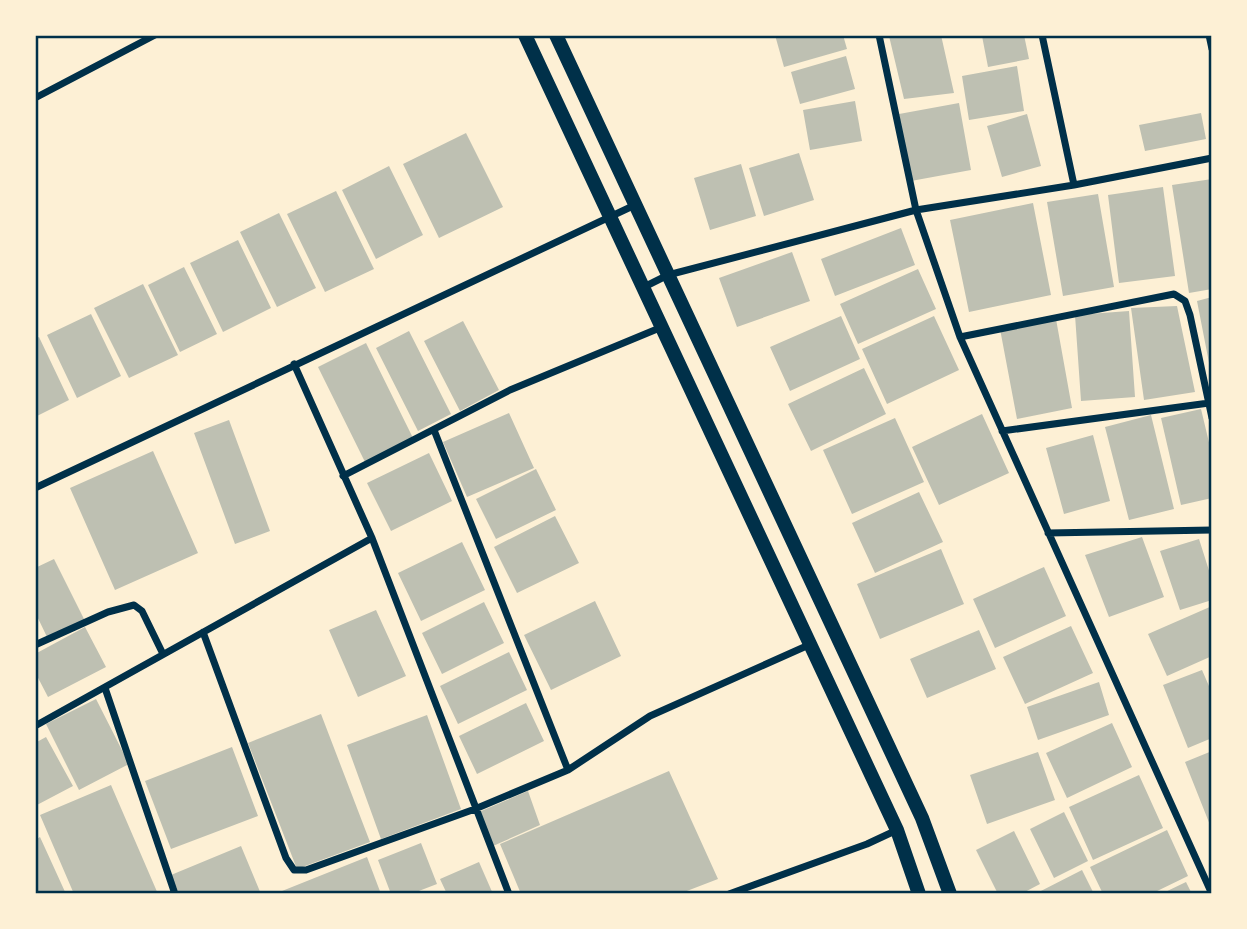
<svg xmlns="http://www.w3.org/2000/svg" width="1247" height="929" viewBox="0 0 1247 929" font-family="'Public Sans',sans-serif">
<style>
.building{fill:#bec0b2}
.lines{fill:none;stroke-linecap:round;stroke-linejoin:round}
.minor{stroke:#003049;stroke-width:7}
.secondary{stroke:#003049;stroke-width:14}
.neatline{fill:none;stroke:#003049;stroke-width:2.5}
</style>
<rect width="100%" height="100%" fill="#fdf0d5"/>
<!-- building -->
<path class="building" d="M775,35H843L847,49L784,67Z
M941,35L954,93L904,99L889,36Z
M985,35H1024L1029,59L988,67L982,36Z
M846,56L855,89L800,104L791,72Z
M1017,66L1024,111L969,120L962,76Z
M855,101L862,141L810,150L803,110Z
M959,103L971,170L911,181L899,114Z
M1201,113L1206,139L1145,151L1139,125Z
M1027,114L1041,166L1002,177L987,126Z
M466,133L503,207L439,238L403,164Z
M799,153L814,200L764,216L749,168Z
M741,164L756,216L710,230L694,178Z
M389,166L423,235L376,259L342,190Z
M1212,179V289L1189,293L1172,185Z
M1163,187L1175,276L1119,283L1108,195Z
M336,191L374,269L325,292L287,214Z
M1098,194L1114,287L1063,296L1047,202Z
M1033,203L1051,295L969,312L950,220Z
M279,213L316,288L277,307L240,232Z
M901,228L915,265L835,296L821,259Z
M238,240L271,308L223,332L190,263Z
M792,252L810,301L737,327L719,278Z
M184,267L217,334L180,352L148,285Z
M918,269L936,309L858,344L840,304Z
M143,284L178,355L129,378L94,308Z
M1212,297V373H1211L1197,301Z
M1177,306L1195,392L1144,400L1131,308Z
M1129,311L1135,397L1081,401L1075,315Z
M91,314L121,376L77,398L47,335Z
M841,316L860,359L790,391L770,347Z
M934,316L959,370L887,404L862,349Z
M1056,319L1072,408L1017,419L1000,329Z
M463,321L499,390L460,411L424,341Z
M409,331L451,414L418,431L376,348Z
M39,337L69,400L35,417V339Z
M366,343L413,438L365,462L318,367Z
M864,368L886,414L811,451L788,404Z
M1201,409L1212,455V498L1181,505L1161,418Z
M509,413L534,468L467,497L443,442Z
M982,414L1009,473L939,505L912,447Z
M1151,415L1174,509L1129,520L1105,427Z
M895,418L924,482L852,514L823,450Z
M229,420L270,531L235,544L194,433Z
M1093,435L1110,501L1064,514L1046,448Z
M153,451L198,553L115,590L70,488Z
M429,453L452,501L391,531L367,483Z
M536,469L556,510L496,539L476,499Z
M919,492L943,542L875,573L852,523Z
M555,516L579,563L517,593L494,547Z
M1142,537L1164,597L1109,617L1085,555Z
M1199,539L1212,580V600L1180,610L1160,551Z
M462,542L485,590L421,621L398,573Z
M941,549L964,604L880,639L857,584Z
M54,559L85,621L48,639L35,612V568Z
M1044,567L1066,616L995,648L973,599Z
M595,601L621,656L551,690L524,635Z
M484,602L504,643L442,674L422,633Z
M1212,606V656L1167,676L1148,634Z
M376,610L406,676L358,697L329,630Z
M1071,626L1093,673L1025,704L1003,657Z
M85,627L106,667L48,697L35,672V654Z
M979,630L996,669L927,698L910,659Z
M509,652L527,690L458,724L440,686Z
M1202,670L1212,693V738L1188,748L1163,685Z
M1099,682L1109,715L1038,740L1027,707Z
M96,699L129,764L79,790L46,724Z
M526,703L544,741L477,774L459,736Z
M321,714L370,842L297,869L248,743Z
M427,715L461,809L381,839L347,745Z
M1112,723L1132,767L1067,798L1046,753Z
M46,737L73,786L35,806V743Z
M232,747L258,816L171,849L145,781Z
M1212,751V824L1210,825L1185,762Z
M1038,752L1055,800L987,824L970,775Z
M669,771L718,879L679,894H521L500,844Z
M1139,775L1163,828L1093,860L1069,807Z
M111,785L158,894H74L40,815Z
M528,791L540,825L493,846L479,812Z
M1064,812L1088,861L1054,878L1030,829Z
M1167,830L1188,876L1151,894H1103L1090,867Z
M1014,831L1040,884L1021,894H998L976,850Z
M40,837L66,894H35V840Z
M421,843L437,884L411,894H391L378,860Z
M241,846L261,894H179L171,875Z
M367,857L381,894H283L282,891Z
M479,862L493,894H447L440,879Z
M1082,870L1094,894H1035Z
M1186,882L1192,894H1161Z"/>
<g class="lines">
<!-- minor -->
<path class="minor" d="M879,35L916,210L960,337L1212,894
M1042,35L1074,185
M1209,35L1212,49
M35,98L155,35
M644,287L668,275L916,210L1074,185L1212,158
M960,337L1174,294L1185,301L1190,315L1212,418
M294,364L372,538L509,894
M1002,431L1209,403
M343,476L510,390L662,327
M35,488L635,205
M1048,533L1212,530
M203,632L286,858L294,870H306L475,809L568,770L434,430
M35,645L108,612L134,605L142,611L163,654
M105,688L175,894
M35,726L372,538
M568,770L650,716L811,644
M729,894L867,844L897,830"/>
<!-- secondary -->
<path class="secondary" d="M525,35L897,830L919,894
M556,35L922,818L950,894"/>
</g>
<!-- border -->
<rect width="1247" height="929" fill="none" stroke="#fdf0d5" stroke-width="74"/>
<rect x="37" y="37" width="1173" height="855" class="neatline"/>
</svg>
